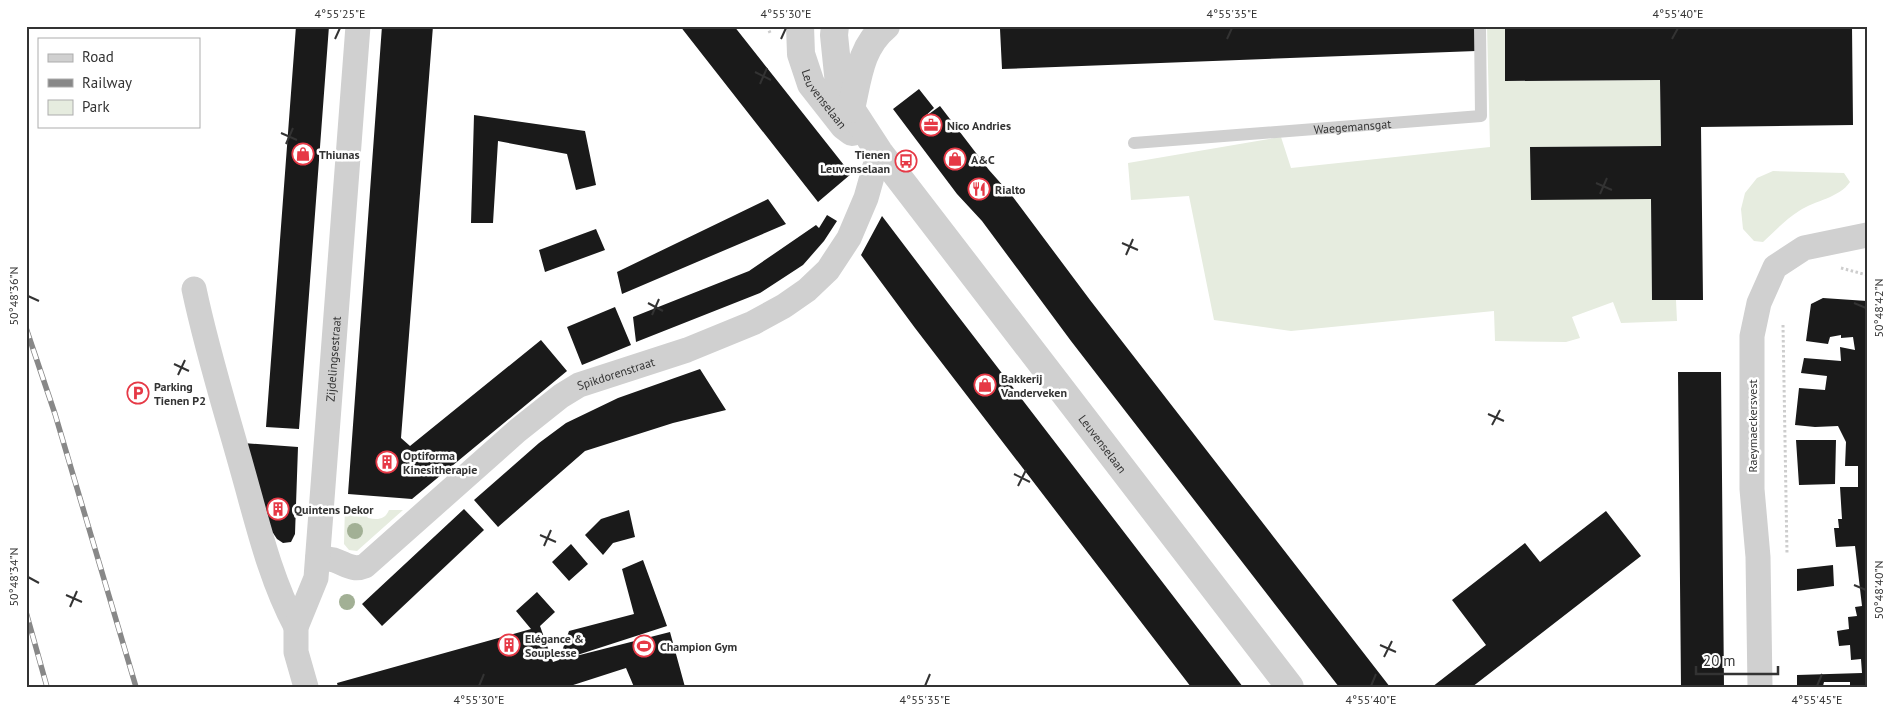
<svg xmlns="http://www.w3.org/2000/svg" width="1893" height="713" viewBox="0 0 1893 713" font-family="'PT Sans',sans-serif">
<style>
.green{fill:#e6ecdf}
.building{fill:#1a1a1a}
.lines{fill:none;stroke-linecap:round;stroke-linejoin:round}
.path{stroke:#cdcdcd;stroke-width:3;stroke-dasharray:2.5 2.5;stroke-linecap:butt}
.service{stroke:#d0d0d0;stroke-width:12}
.minor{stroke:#d0d0d0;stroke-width:25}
.tertiary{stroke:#d0d0d0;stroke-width:28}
.rail-casing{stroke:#888;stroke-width:5.5}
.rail{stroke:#fff;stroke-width:4;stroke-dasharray:11;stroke-linecap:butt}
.tree{fill:#a2b095}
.ticks{fill:none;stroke:#333;stroke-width:2}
.labels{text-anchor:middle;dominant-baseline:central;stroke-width:5;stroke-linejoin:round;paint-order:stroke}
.street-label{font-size:12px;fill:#333;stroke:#fff}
.poi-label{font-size:12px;font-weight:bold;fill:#333;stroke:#fff;text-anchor:start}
.neatline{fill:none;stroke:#333;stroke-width:2}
.ticks-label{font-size:12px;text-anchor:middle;fill:#333}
</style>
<rect width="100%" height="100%" fill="#fff"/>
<!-- green -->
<path class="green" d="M1487,26H1505L1506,81L1660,80L1661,146L1531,147V199H1651L1652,299L1676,300L1677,321L1621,323L1613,302L1572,317L1580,338L1566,342L1495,341L1494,311L1291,331L1214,320L1189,196L1131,200L1128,163L1281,137L1291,168L1490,147Z
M1773,171L1844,173L1850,182C1839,198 1816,200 1799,211C1786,219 1775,231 1763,242L1754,241L1743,229L1741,209L1745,193L1757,178Z
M345,506L361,507L368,518C377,520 385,520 389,510H403L357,551L349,550L344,544Z"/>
<!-- building -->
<path class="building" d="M296,26H329L299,429L266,427Z
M382,26H433L401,438L410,446L541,340L567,371L412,499L348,494Z
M680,26H734L851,174L818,202Z
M1079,26H1475L1476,51L1002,69L1000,29Z
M1505,26H1852L1853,125L1701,127L1703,300H1652L1651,199L1531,200L1530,147L1661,146L1660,80L1505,81Z
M919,89L934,108L922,119L940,106L989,170L1013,197L1090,300L1390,687H1339L1071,341L982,221L957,194L893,109Z
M474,115L585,131L596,185L576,190L567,154L498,141L493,223H471Z
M768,199L786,224L622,294L617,272Z
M827,215L837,221L824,241L803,265L760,293L636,342L633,317L749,271L816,225L819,228Z
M882,216L948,303L1243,687H1191L915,328L861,255Z
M596,229L605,250L545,272L539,250Z
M1823,298L1867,301V687H1850V682H1824L1823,686L1797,687V675L1862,673L1861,659L1851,660L1850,645L1839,646L1837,631L1849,629L1848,617L1857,616L1855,607L1862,606L1855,546L1836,547L1834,528H1839L1838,519H1842L1840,487H1858V466H1845L1846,442L1838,426L1815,427L1795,425L1799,388L1825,390L1827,376L1801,373L1804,358L1841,361L1840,347L1855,350L1853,337L1841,338V335L1830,337L1828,344L1806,341L1811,304Z
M615,307L631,345L582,365L567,327Z
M700,369L726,410L673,423L585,451L498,527L474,500L539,443L566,423L618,398Z
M1678,372H1721L1724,687H1681Z
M1796,440H1836L1835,484L1799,485Z
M243,443L298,447L295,534L291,542L283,543L277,539L273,533L265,531Z
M464,509L484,530L382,626L362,604Z
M629,510L635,537L613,543L603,555L585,535L601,519Z
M1606,511L1641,556L1472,687H1432L1486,645L1452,600L1525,543L1540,562Z
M571,544L588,564L569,581L552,562Z
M643,560L667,626L568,658L670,632L685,687H634L626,668L567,687H338L337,683L531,629L516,611L537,592L555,612L540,626L553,662L559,660L569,631L634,614L622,569Z
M1833,565L1834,586L1797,591V569Z"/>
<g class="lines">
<!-- path -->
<path class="path" d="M767,26L771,35
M1841,268L1867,275
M1783,325L1787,554"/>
<!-- service -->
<path class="service" id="s1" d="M1134,143L1481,116L1480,26"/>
<!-- minor -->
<g class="minor">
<path d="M194,289C207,351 226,411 243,472C258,525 270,578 296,627"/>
<path id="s2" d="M318,557C323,558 329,559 334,560C346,564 353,571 365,566L517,431L561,396L579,385L687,350L753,323L784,306L807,290L828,270L849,238L866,198L879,152"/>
<path id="s3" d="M306,687L296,652V627L316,578L358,26"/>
<path d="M1760,687L1758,557L1752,489V336L1759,303L1775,267L1804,248L1867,235"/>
</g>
<!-- tertiary -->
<g class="tertiary">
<path id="s4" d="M800,26L801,54L811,84L844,126L852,132"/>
<path id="s5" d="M835,26L834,35L839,84L851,109L879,152L1290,687"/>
<path d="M851,109C858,79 860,47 886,26"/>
</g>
<!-- rail casing -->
<g class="rail-casing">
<path id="rail" d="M26,328L55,414L136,687
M26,612L47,687"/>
</g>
<!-- rail -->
<use href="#rail" class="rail"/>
</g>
<!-- trees -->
<g class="tree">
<circle cx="355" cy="531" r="8"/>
<circle cx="347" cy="602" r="8"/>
</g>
<!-- ticks -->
<path class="ticks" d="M335,39L340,28M781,39L786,28M1227,39L1232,28M1672,39L1678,28M755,72L771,80M760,84L767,68M281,133L297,140M286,144L293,128M1596,183L1612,190M1600,194L1607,178M1122,243L1138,250M1126,255L1133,239M28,296L39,301M648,303L663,311M1854,303L1866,308M652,315L659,299M174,364L189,371M178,375L185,360M1488,414L1504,421M1492,425L1500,410M1014,474L1030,482M1018,486L1026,470M540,535L556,542M544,546L551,530M28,577L39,583M1854,585L1866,590M66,595L82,602M70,607L77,591M1380,645L1396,652M1384,657L1392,641M479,686L484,674M925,686L930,674M1371,686L1376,674M1817,686L1822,674"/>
<!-- icons -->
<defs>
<g id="office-ring" transform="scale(1.125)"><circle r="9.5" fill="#fff" stroke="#e63946" stroke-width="1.5"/><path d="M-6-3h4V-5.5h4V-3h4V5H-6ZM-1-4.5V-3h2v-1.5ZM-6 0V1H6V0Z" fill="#e63946"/></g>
<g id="shop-ring" transform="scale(1.125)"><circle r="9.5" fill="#fff" stroke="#e63946" stroke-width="1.5"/><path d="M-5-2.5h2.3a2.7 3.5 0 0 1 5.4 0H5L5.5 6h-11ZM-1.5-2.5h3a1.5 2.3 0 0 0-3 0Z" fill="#e63946"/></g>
<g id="bus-ring" transform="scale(1.125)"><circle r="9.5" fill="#fff" stroke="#e63946" stroke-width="1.5"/><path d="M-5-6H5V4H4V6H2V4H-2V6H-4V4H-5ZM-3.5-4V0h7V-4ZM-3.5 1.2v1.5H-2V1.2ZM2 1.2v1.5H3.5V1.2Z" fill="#e63946"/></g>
<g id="restaurant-ring" transform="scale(1.125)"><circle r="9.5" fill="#fff" stroke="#e63946" stroke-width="1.5"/><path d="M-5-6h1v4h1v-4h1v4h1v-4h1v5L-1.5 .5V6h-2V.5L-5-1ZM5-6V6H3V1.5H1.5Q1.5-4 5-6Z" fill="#e63946"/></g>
<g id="parking-ring" transform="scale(1.125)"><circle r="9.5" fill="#fff" stroke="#e63946" stroke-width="1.5"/><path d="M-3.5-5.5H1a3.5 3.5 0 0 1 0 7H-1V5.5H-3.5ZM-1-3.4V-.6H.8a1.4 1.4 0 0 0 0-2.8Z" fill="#e63946"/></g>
<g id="building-ring" transform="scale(1.125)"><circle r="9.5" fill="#fff" stroke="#e63946" stroke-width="1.5"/><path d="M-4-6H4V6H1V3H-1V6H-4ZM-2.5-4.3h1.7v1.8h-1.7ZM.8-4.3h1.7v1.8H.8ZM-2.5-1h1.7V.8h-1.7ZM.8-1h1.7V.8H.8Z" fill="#e63946"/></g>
<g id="stadium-ring" transform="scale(1.125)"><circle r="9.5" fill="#fff" stroke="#e63946" stroke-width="1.5"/><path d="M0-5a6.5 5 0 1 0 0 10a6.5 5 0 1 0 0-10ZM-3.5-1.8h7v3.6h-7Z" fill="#e63946"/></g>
</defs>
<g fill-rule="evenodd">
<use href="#office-ring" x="931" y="125"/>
<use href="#shop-ring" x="303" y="154"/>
<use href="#shop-ring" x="955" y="159"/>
<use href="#bus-ring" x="906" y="161"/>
<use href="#restaurant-ring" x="979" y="189"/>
<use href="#shop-ring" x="985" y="385"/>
<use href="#parking-ring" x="138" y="393"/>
<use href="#building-ring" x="387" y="462"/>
<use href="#building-ring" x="278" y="509"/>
<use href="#building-ring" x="509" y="645"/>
<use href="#stadium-ring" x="644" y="646"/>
</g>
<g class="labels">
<!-- street labels -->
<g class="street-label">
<text stroke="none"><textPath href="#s4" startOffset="79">Leuvenselaan</textPath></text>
<text stroke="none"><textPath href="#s1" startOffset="219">Waegemansgat</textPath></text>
<text stroke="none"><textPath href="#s3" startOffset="334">Zijdelingsestraat</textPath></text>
<text stroke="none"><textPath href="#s2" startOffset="368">Spikdorenstraat</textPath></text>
<text transform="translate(1752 426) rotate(-90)">Raeymaeckersvest</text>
<text stroke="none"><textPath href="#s5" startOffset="505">Leuvenselaan</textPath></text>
</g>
<!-- poi labels -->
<g class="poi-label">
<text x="947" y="125">Nico Andries</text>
<text x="319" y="154">Thiunas</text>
<text x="890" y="154" text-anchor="end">Tienen<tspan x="890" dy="14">Leuvenselaan</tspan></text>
<text x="971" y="159">A&amp;C</text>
<text x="995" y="189">Rialto</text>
<text x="1001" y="378">Bakkerij<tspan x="1001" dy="14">Vanderveken</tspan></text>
<text x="154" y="386">Parking<tspan x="154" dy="14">Tienen P2</tspan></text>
<text x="403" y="455">Optiforma<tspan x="403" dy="14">Kinesitherapie</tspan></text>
<text x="294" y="509">Quintens Dekor</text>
<text x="525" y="638">Elégance &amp;<tspan x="525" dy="14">Souplesse</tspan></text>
<text x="660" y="646">Champion Gym</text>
</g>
</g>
<!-- border -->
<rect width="1893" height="713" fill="none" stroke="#ffffff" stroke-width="55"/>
<!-- legend -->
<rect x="38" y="38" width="162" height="90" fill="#ffffff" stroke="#adadad"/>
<rect x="48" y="54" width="25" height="8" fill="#d0d0d0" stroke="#adadad"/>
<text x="82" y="62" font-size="15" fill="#333333">Road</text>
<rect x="48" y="79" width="25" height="8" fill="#888888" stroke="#adadad"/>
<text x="82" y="88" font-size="15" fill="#333333">Railway</text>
<rect x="48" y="100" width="25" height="15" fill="#e6ecdf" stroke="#adadad"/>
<text x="82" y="112" font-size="15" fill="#333333">Park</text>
<!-- scale -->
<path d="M1696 666v8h82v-8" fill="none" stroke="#333333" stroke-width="2.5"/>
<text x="1703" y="666" font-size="15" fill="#333333" stroke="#ffffff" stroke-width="4" paint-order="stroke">20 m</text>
<rect x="28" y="28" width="1838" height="658" class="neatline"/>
<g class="ticks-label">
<text x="340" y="18">4°55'25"E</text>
<text x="786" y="18">4°55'30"E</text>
<text x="1232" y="18">4°55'35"E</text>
<text x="1678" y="18">4°55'40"E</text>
<text transform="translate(14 296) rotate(-90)" y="4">50°48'36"N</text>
<text transform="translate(1879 308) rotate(-90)" y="4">50°48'42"N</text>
<text transform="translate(14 577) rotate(-90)" y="4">50°48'34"N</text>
<text transform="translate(1879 590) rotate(-90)" y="4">50°48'40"N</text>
<text x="479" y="704">4°55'30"E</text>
<text x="925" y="704">4°55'35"E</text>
<text x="1371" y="704">4°55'40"E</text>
<text x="1817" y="704">4°55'45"E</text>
</g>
</svg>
